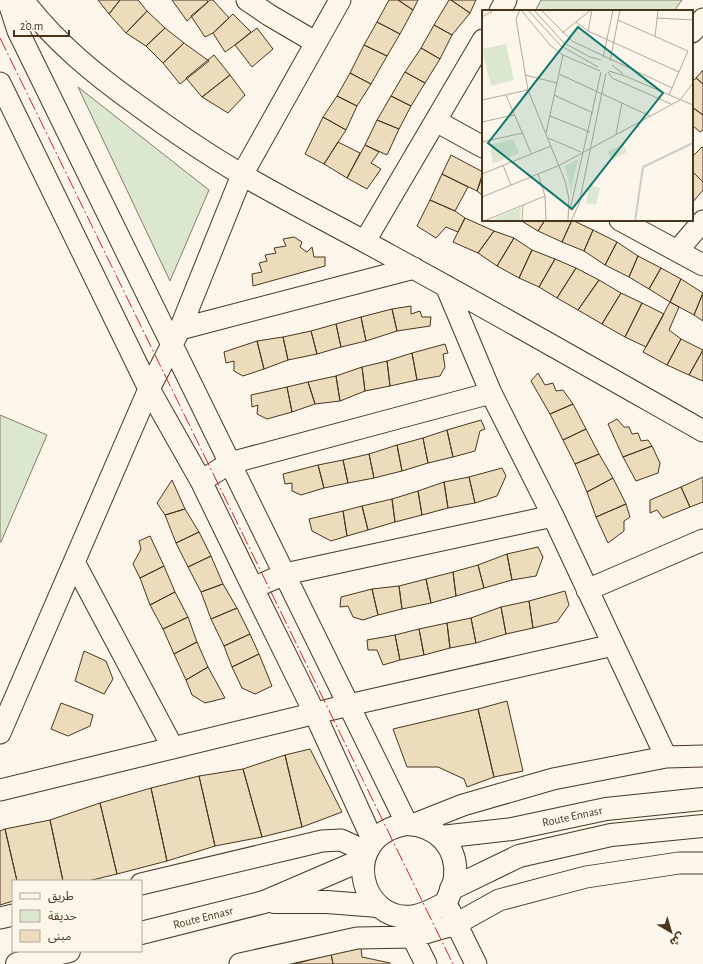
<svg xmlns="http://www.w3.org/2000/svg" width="703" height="964" viewBox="0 0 703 964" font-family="'Alegreya Sans','Noto Sans Arabic',sans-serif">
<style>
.green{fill:#dce7d0;stroke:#887966}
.building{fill:#ecdcbc;stroke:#4a3520}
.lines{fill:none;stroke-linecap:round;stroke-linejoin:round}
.minor-casing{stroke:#4a3520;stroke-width:23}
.major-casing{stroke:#4a3520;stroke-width:24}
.minor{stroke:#fbf6e9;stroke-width:21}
.major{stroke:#fbf6e9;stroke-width:22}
.power{stroke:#c62828;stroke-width:1;stroke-dasharray:14 3 2 3;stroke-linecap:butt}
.labels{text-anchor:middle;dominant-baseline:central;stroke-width:3;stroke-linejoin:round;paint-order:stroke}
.street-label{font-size:12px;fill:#4a3520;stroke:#fbf6e9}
.inset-river{fill:none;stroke:#c9cecd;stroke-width:2}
.inset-road{fill:none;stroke:#b4a999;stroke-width:1}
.view{fill:#0f766e;fill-opacity:0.15;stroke:#0f766e;stroke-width:2}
.inset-edge{fill:none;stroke:#4a3520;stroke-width:2}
</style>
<rect width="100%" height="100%" fill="#fbf6e9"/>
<!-- green -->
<path class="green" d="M541,0H682L674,11H535Z
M78,87L209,190L170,281Z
M0,415L47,435L1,542H0Z"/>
<!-- building -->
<path class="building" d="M98,0H120L109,14Z
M120,0H138L147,11L126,33L109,14Z
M172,0H207L208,2L187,21Z
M210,0H213L229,18L213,33L205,37L191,16Z
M389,0H398L413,10L400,34L377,22Z
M398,0H418L413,10Z
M449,0H451L470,13L452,35L434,25Z
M451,0H476L470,13Z
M147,11L165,28L146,46L126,33Z
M233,14L251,32L235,45L225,52L213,33Z
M377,22L400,34L387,56L364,45Z
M434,25L452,35L440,59L421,48Z
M165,28L184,43L163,63L146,46Z
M257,28L273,49L252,67L235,45Z
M184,43L209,61L180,84L163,63Z
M364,45L387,56L371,84L350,73Z
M421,48L440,59L425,83L405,72Z
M214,55L230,75L202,97L186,78Z
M703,70V84L696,78Z
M405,72L425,83L411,106L391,96Z
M350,73L371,84L357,106L337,96Z
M230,75L245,95L228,113L202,97Z
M696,78L703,84V115L692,107V82Z
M337,96L357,106L346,130L323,117Z
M391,96L411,106L399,129L377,120Z
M692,107L703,115V130L700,132L692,125Z
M323,117L346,130L324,164L305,154Z
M377,120L399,129L387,155L365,145Z
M338,142L360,153L347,178L324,164Z
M365,145L379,152L371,163L381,169L367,189L347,178Z
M702,147L703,148V182L692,171V157Z
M451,155L483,172L477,191L442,174Z
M692,171L703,182V190L692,203Z
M442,174L468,187L455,211L430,200Z
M483,175V196L477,191Z
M430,200L455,211L465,218L458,232L446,227L436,238L417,226Z
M465,218L494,231L478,253L453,242Z
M520,220H545L538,231Z
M545,220H572L562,242L538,231Z
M572,220L593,230L584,251L562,242Z
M593,230L617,242L605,265L584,251Z
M494,231L514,238L497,266L478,253Z
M294,237L302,242L300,247L307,252L312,247L314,257H325V266L253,286L252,274L262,272L259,263L267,261L265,255L276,253L274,248L286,246L283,239Z
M514,238L532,250L519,278L497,266Z
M617,242L638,256L629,277L605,265Z
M532,250L555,259L539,287L519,278Z
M638,256L661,268L649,289L629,277Z
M555,259L576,268L557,298L539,287Z
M576,268L599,280L578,310L557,298Z
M661,268L681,279L670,302L649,289Z
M681,279L703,293L694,315L670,302Z
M599,280L621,293L602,324L578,310Z
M621,293L642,303L625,337L602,324Z
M703,293V321L694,315Z
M670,302L679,307L669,330L681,339L667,365L643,352Z
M642,303L664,314L646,347L625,337Z
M411,306V314L420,311L422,317H431L430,326L397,331L392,309Z
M392,309L397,331L366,341L361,317Z
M361,317L366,341L341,347L336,324Z
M336,324L341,347L317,354L311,331Z
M311,331L317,354L288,360L283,337Z
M283,337L288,360L264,369L257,341Z
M681,339L703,350L689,375L667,365Z
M257,341L264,369L243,376L234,371V361L226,363L224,352Z
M445,344L448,353L443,354L445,367L440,376L417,380L412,353Z
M703,350V381L689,375Z
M412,353L417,380L390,386L387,361Z
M387,361L390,386L365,391L362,367Z
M362,367L365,391L340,401L336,376Z
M538,373L545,385L553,383L556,391L563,390L573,404L550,414L531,381Z
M336,376L340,401L315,404L308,382Z
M308,382L315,404L292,412L287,387Z
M287,387L292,412L267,419L257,414L258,405L252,407L251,395Z
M573,404L586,429L563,440L550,414Z
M617,419L624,427H629L632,434L638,433L641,441L648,440L652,446L623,457L608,424Z
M481,420L485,429L480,431L475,451L453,457L447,430Z
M586,429L599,454L575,464L563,440Z
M447,430L453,457L428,463L423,438Z
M423,438L428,463L402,471L397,445Z
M397,445L402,471L374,478L369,454Z
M652,446L660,463L658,473L636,481L623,457Z
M369,454L374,478L348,483L343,460Z
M599,454L613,478L587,492L575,464Z
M343,460L348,483L324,488L318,465Z
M318,465L324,488L301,495L292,491V483L285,484L283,474Z
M502,468L506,476L497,496L475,503L469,477Z
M469,477L475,503L448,508L444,482Z
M703,477V502L690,507L681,487Z
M613,478L626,504L596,517L587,492Z
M172,480L185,509L165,515L157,503Z
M444,482L448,508L422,515L418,491Z
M681,487L690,507L663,518L657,510L650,513V500Z
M418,491L422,515L395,522L392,499Z
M392,499L395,522L368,530L362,506Z
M626,504L630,517L624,521V531L608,543L596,517Z
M362,506L368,530L347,536L343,511Z
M185,509L199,532L176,543L165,515Z
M343,511L347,536L331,541L312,531L309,519Z
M199,532L211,556L188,567L176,543Z
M150,536L164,566L140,578L133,564L141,549L139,541Z
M538,547L543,557L536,576L512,580L507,554Z
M507,554L512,580L484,588L478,565Z
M211,556L223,584L201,592L188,567Z
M478,565L484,588L456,596L453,572Z
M164,566L175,592L150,605L140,578Z
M453,572L456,596L431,603L426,579Z
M426,579L431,603L402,609L399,586Z
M223,584L237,608L211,619L201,592Z
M399,586L402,609L378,615L372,589Z
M372,589L378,615L363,620L353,617L348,606L340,607L341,597Z
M565,591L569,605L557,622L533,628L529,601Z
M175,592L188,617L163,629L150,605Z
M529,601L533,628L506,634L501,607Z
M501,607L506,634L476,643L471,618Z
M237,608L250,634L224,646L211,619Z
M188,617L197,642L174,654L163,629Z
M471,618L476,643L450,648L447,623Z
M447,623L450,648L424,655L419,629Z
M419,629L424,655L400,660L395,635Z
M250,634L259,654L232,667L224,646Z
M395,635L400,660L383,665L377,650H368L367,640Z
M197,642L208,667L186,680L174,654Z
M84,651L106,661L113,679L104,694L75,681Z
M259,654L272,686L255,694L242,688L232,667Z
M208,667L225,698L205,703L192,695L186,680Z
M507,701L523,771L494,777L478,709Z
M61,703L93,715L90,726L68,736L51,729Z
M478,709L494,777L467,787L464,779L438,767H407L393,729Z
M310,749L342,812L302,827L285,755Z
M285,755L302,827L262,837L243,769Z
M243,769L262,837L215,846L199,776Z
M199,776L215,846L167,861L151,788Z
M151,788L167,861L117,874L100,803Z
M100,803L117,874L88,881H63L50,820Z
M50,820L63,881H17L5,829Z
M5,829L17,881H13V901L0,905V831Z
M361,948L362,957L390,963V964H333L331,954Z
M331,954L333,964H295Z"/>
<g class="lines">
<!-- minor casing -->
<g class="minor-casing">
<path id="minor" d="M8,0L18,31L407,824
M23,0C55,42 94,74 136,104C170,129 205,153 241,174C290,203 341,228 391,256C496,313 599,372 703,431
M247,0L269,15L315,42
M500,11L506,0
M692,32L703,19
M0,83L149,389L201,481L253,588L315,714L373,841
M436,121L483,147
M620,220L703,265
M365,241L483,40
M678,250L703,221
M446,286L491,393L553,516L666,757
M180,329L414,268
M201,481L230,463L491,393
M74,562L173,748
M253,588L285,574L553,516
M587,590L703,540
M0,733L149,389L180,329L242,175L340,0
M0,790L349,705L613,645
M415,824L463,805L553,779L666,757L703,756
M141,884L322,841L341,840L367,852
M450,911L476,964
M0,918L13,915
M406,924L426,964
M240,964L357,938L412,937L456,924L499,900L586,877L679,863H703"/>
</g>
<!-- major casing -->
<g class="major-casing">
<g id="major">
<path d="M407,824C437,825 458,847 455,877C454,886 449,894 446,903C436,908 426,914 415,916C360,926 336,836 407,824Z"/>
<path id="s1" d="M441,837L512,829L606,809L703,799"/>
<path d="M451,889L519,856L611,835L703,826"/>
<path d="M274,902H327L378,906"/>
<path id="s2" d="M141,933L264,902L364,859"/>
<path d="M17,964L69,951"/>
</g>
</g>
<!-- minor -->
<use href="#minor" class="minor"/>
<!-- major -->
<use href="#major" class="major"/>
<!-- power -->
<path class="power" d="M0,38L453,964"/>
</g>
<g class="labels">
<!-- street labels -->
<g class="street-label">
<text stroke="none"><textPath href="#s1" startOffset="133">Route Ennasr</textPath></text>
<text stroke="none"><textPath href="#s2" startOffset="64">Route Ennasr</textPath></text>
</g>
</g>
<!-- overview -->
<g transform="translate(482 10)">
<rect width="211" height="211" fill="#fbf6e9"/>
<path d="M24,34L32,70L9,76L0,39ZM31,129L37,143L11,154L8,135ZM141,134L145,142L130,150L125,142ZM96,149L89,181L83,156ZM108,175L118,178L114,195L104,193ZM39,197L38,211H13V208Z" fill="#dce7d0"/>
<path class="inset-river" d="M153,211L161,157L211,133"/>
<path class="inset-road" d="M38,0L34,9L46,80L83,171L87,189L86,211M39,0L68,35L81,45L118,61M46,0L79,36L116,57M52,0L82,33L108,47L119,50M59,0L90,31L190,78M0,7L12,0M175,8L211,10M136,10L206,41L187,85M94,12L106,21L197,62M106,21L110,0M80,23L109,0M173,27L176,0M121,48L131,0M128,51L138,0M130,55L141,64M127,61L143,66L211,95M126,62L130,68L189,94M77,64L168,106M43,65L75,73M24,85L49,143M72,85L111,103M0,90L46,80M68,106L108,122M0,112L32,105M64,123L81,45M134,124L140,93M66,128L99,142M0,132L41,123M21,155L29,175M0,164L69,136M56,164L63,186L64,211M0,187L78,155L198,90L211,73M88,200L119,62M2,211L63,186M40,211L41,195M89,211L97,194L124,63"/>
<path class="view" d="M96,17L181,83L90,199L6,133Z"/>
<rect width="211" height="211" class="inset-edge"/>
</g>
<!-- legend -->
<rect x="12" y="880" width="130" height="72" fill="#fbf6e9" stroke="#b4a999"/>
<rect x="20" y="893" width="20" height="6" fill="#fbf6e9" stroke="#b4a999"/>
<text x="48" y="900" font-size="12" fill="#4a3520">طريق</text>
<rect x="20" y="910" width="20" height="12" fill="#dce7d0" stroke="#b4a999"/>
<text x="48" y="920" font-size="12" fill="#4a3520">حديقة</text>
<rect x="20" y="930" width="20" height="12" fill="#ecdcbc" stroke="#b4a999"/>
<text x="48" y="940" font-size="12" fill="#4a3520">مبنى</text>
<!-- north arrow -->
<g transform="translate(671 932) rotate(142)" stroke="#fbf6e9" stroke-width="3" paint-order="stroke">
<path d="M0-3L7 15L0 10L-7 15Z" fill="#4a3520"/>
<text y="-6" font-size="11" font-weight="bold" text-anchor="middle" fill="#4a3520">ش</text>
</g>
<!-- scale -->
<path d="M14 30v6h55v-6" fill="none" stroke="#4a3520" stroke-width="2"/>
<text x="20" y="30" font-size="12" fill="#4a3520" stroke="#fbf6e9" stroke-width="3" paint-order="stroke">20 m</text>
</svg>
